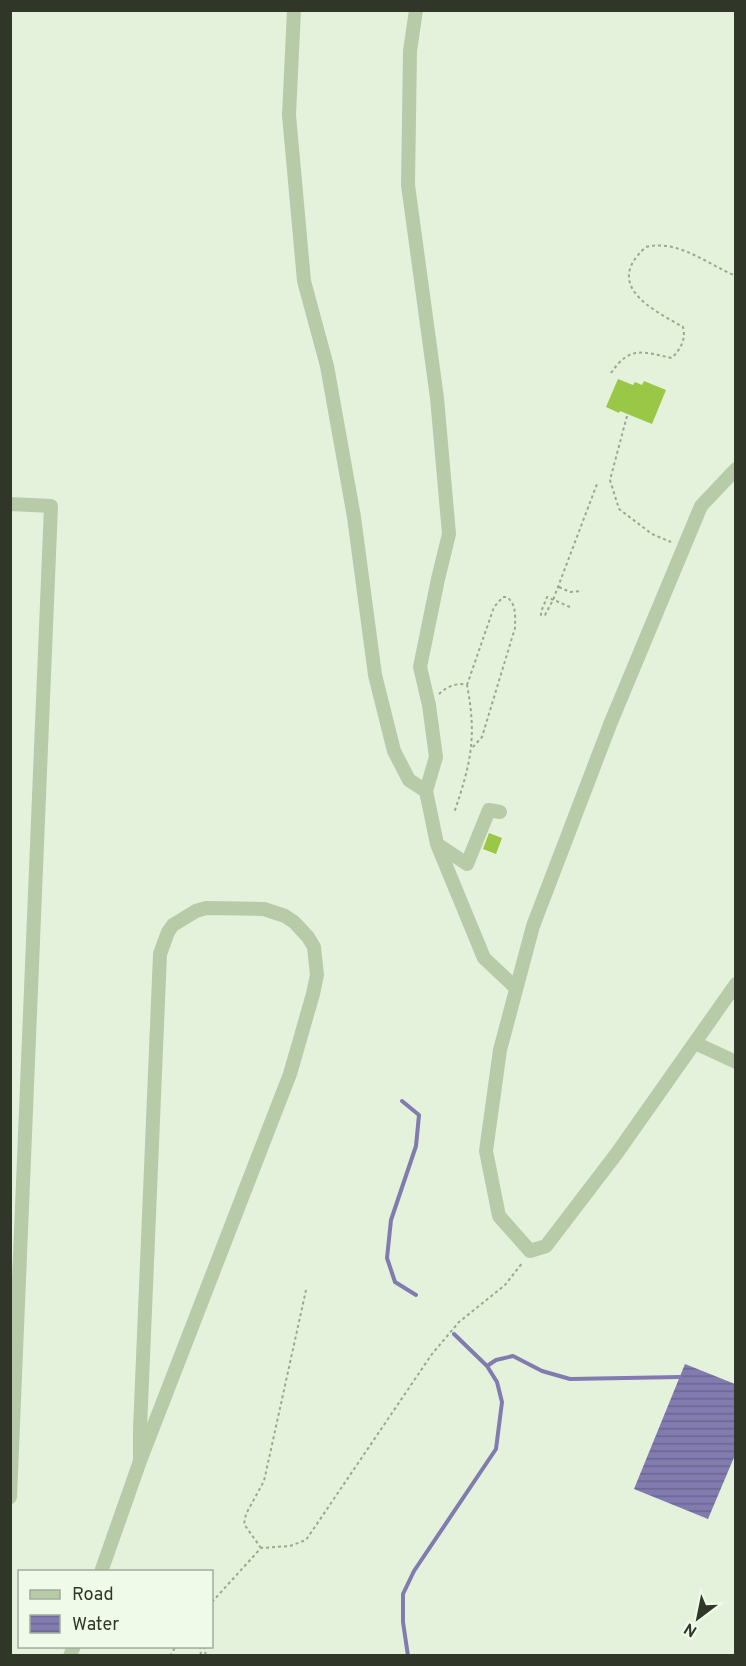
<svg xmlns="http://www.w3.org/2000/svg" width="746" height="1666" viewBox="0 0 746 1666" font-family="Overpass,sans-serif">
<style>
.water{fill:url(#water-rules)}
.lines{fill:none;stroke-linecap:round;stroke-linejoin:round}
.stream{stroke:#827bb0;stroke-width:4}
.building{fill:#9ac745}
.path{stroke:#98aa87;stroke-width:2;stroke-dasharray:3 3;stroke-linecap:butt}
.minor{stroke:#b7cba8;stroke-width:14}
</style>
<defs>
<pattern id="water-rules" width="6" height="5" patternUnits="userSpaceOnUse" patternTransform="scale(1.5)"><rect width="6" height="5" fill="#827bb0"/><path d="M0 2.5h6" fill="none" stroke="#6b668f"/></pattern>
</defs>
<rect width="100%" height="100%" fill="#e4f2dc"/>
<!-- water -->
<path class="water" d="M685,1364L735,1384V1455L708,1519L634,1489Z"/>
<g class="lines">
<!-- stream -->
<path class="stream" d="M402,1101L419,1115L416,1146L391,1220L387,1258L395,1282L416,1295
M487,1366L496,1360L513,1356L542,1371L570,1379L680,1377
M408,1656L403,1622V1594L414,1571L496,1449L502,1402L497,1382L487,1366L454,1334"/>
</g>
<!-- building -->
<path class="building" d="M618,379L633,385L635,382L642,385L644,381L666,390L652,424L620,411L619,413L606,407Z
M489,833L502,838L496,854L483,849Z"/>
<g class="lines">
<!-- path -->
<path class="path" d="M611,373C630,345 643,352 672,358C681,348 686,340 683,327C651,309 603,285 646,247C678,239 707,264 736,276
M627,416L610,480L619,509L652,534L671,542
M559,587L570,592L582,591
M570,607L547,597L541,612V615H545L553,600L597,484
M467,685L494,607L503,597H507C517,605 515,617 515,628L482,737L472,748
M439,694C446,687 457,682 467,685C477,737 471,763 454,813
M261,1548L244,1524L246,1514L264,1481L306,1290
M212,1602L261,1548L290,1546L306,1540L432,1354L459,1322L505,1285L523,1262
M200,1646L201,1656
M204,1646L206,1656
M170,1656L176,1646"/>
<!-- minor -->
<path class="minor" d="M294,10L289,115L304,281L327,366L354,517L375,675L394,751L409,780L426,791L437,844L467,864L489,810L500,812
M416,10L410,51L408,185L437,398L449,534L438,579L420,667L429,705L436,757L426,791
M736,469L701,506L611,722L533,926L500,1050L486,1151L499,1216L530,1251L546,1246L617,1153L736,984
M10,504L51,506L10,1497
M437,844L484,958L516,988
M695,1043L736,1062
M101,1572L140,1461L290,1074L313,994L317,975L314,947L308,937L294,922L285,916L264,909L206,908L196,911L173,925L168,932L160,954L140,1429V1461
M70,1656L74,1646"/>
</g>
<!-- border -->
<rect width="746" height="1666" fill="none" stroke="#313728" stroke-width="24"/>
<!-- legend -->
<rect x="18" y="1570" width="195" height="78" fill="#effae9" stroke="#a3ac9c" stroke-width="1.5"/>
<rect x="30" y="1590" width="30" height="9" fill="#b7cba8" stroke="#a3ac9c" stroke-width="1.5"/>
<text x="72" y="1600" font-size="18" fill="#313728">Road</text>
<rect x="30" y="1615" width="30" height="18" fill="url(#water-rules)" stroke="#a3ac9c" stroke-width="1.5"/>
<text x="72" y="1630" font-size="18" fill="#313728">Water</text>
<!-- north arrow -->
<g transform="translate(698 1618) rotate(212)" stroke="#effae9" stroke-width="4.5" paint-order="stroke">
<path d="M0-4.5L10 22L0 15L-10 22Z" fill="#313728"/>
<text y="-9" font-size="16" font-weight="bold" text-anchor="middle" fill="#313728">N</text>
</g>
</svg>
